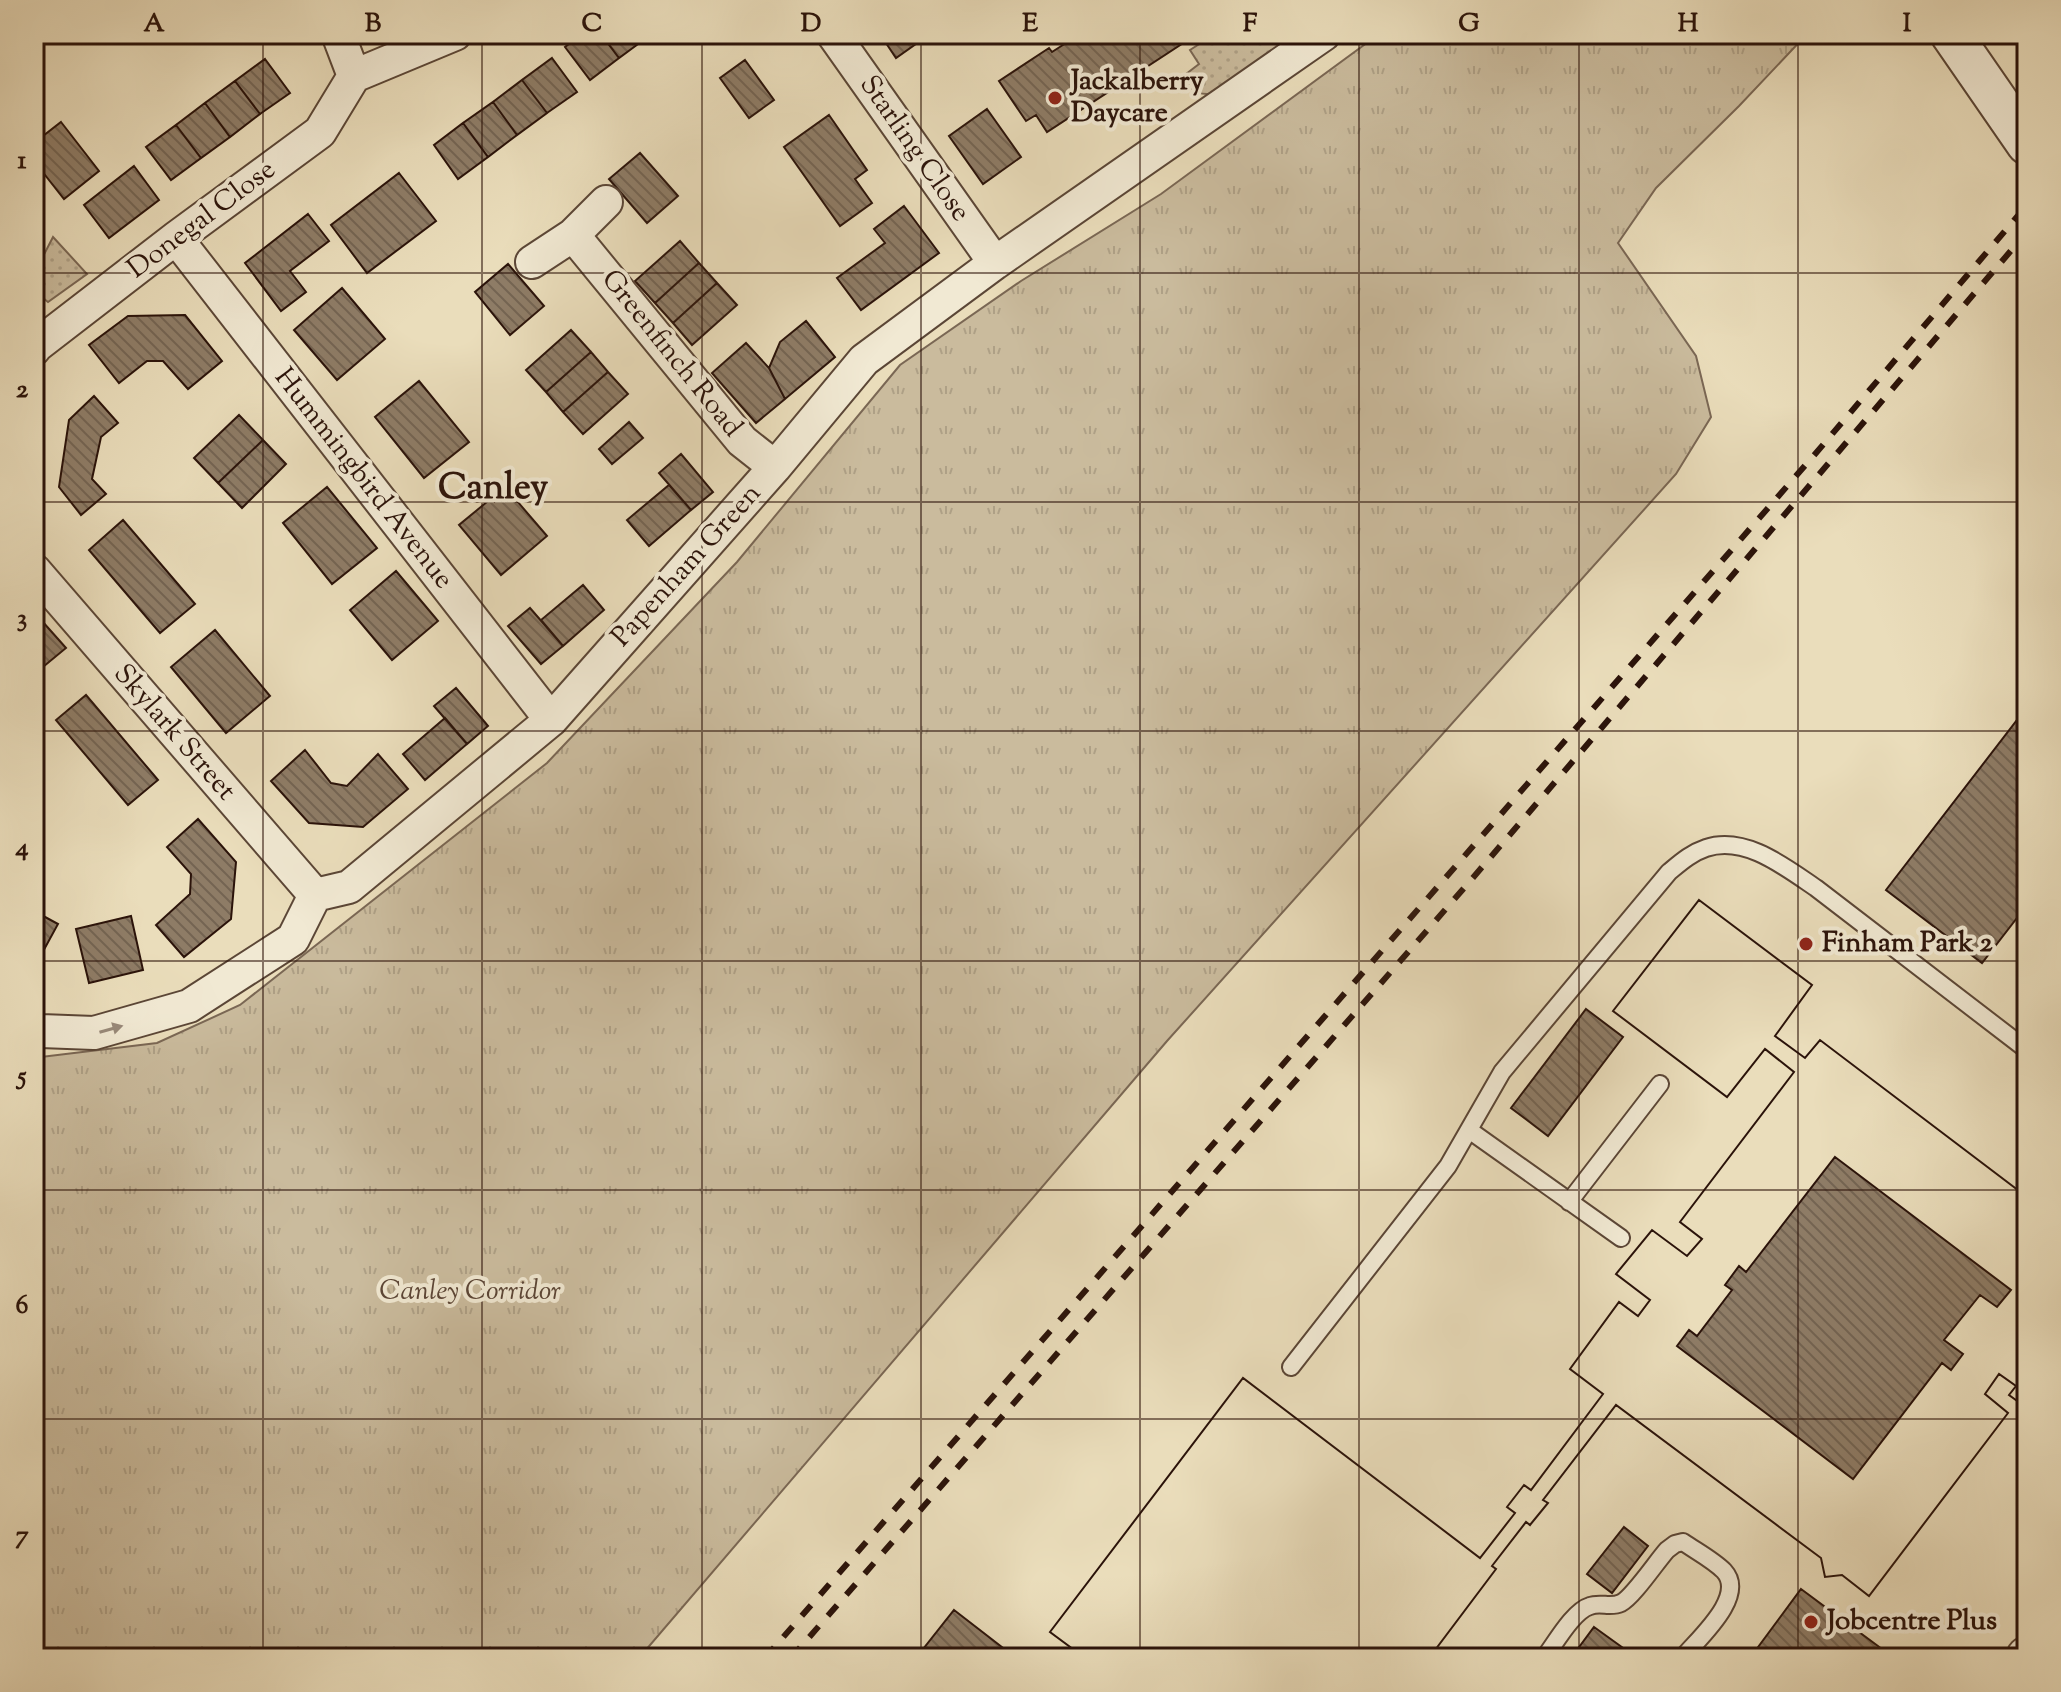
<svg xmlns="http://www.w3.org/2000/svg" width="2061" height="1692" viewBox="0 0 2061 1692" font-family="'Sorts Mill Goudy',serif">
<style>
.grass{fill:url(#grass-dots);stroke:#7a6754;stroke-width:2}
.park{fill:url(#park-tufts);stroke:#7a6754;stroke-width:2}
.building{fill:url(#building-back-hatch);stroke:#2b130a;stroke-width:2;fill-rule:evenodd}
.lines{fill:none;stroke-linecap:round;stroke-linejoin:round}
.service-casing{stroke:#5b4636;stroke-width:20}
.minor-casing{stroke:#5b4636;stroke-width:36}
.tertiary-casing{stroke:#5b4636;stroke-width:44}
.service{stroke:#f1e9d3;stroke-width:16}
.minor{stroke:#f1e9d3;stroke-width:32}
.tertiary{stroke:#f1e9d3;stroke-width:40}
.rail{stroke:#2b130a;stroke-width:6;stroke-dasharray:14 14;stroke-linecap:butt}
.oneway{fill:#988979}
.grid{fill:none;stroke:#2b130a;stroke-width:2;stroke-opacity:0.55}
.poi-dot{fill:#8f2418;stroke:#f1e9d3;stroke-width:3}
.labels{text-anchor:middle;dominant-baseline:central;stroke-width:8;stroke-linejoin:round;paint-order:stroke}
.poi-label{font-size:28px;font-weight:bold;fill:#2b130a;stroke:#f1e9d3;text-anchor:start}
.street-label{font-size:28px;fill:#2b130a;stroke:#f1e9d3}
.park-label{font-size:28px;font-style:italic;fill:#5b4536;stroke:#f1e9d3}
.district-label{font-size:36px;font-weight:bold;fill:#2b130a;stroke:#f1e9d3}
.neatline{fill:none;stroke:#2b130a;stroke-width:3}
.grid-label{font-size:26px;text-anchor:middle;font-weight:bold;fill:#2b130a}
</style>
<defs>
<pattern id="grass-dots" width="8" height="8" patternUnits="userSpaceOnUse" patternTransform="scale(2)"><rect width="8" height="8" fill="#cabb9d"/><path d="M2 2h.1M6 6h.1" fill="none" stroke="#aea086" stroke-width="1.8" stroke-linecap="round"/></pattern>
<pattern id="park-tufts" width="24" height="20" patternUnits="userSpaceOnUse" patternTransform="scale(2)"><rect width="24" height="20" fill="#cabb9d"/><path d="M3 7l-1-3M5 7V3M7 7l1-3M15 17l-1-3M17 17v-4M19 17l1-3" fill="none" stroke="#aea086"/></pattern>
<pattern id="building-back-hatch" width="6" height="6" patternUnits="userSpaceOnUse" patternTransform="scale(2)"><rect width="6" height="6" fill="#8e7c66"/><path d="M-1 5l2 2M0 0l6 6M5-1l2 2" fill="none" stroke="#746452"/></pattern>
</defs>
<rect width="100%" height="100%" fill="#eaddbb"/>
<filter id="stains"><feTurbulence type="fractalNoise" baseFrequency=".0025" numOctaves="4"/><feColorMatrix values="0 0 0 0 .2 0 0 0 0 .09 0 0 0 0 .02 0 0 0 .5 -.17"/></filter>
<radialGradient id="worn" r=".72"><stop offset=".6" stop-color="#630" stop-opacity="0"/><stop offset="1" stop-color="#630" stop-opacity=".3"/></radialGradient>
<!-- grass -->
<path class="grass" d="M1215,34H1304L1216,93C1202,96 1193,93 1185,81L1186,74L1199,64L1190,50Z
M53,237L87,274L48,302L34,291V274Z"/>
<!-- park -->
<path class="park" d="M1379,34H1807L1739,106L1656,188L1618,243L1696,356L1711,417L1676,474L1167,1041L639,1658H34V1055L41,1057L157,1043L240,1005L547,763L737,562L900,365L1021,281L1161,194Z"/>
<!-- building -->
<path class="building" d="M582,34H601L619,58L590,80L565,47Z
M601,34H647L649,36L619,58Z
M880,34H930L896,58Z
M1080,34H1197L1047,132L1036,115L1026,121L999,81L1049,48L1052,52Z
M552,58L577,92L547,113L522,80Z
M265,59L290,93L260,114L235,81Z
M745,60L774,100L749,118L720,78Z
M522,80L547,113L517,135L493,102Z
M235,81L260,114L230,137L205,103Z
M493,102L517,135L488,157L463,123Z
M205,103L230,137L201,158L176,125Z
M987,109L1021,157L983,184L949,136Z
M829,115L867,170L855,179L872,203L840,226L784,147Z
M61,122L99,171L64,199L34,161V143Z
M463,123L488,157L458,179L434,145Z
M176,125L201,158L171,180L146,147Z
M640,153L678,196L647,223L609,179Z
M134,166L159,200L109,238L84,205Z
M399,173L436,221L367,273L331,225Z
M904,206L939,253L861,310L837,278L885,243L874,229Z
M308,214L329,241L290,271L306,292L281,311L245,263Z
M680,241L699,263L655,303L635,281Z
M699,263L717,283L673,323L655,303Z
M508,264L544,306L510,335L475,292Z
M717,283L737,305L692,345L673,323Z
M342,288L385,339L337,380L294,330Z
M185,315L222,361L188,389L163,361H147L119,383L89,345L128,316Z
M806,321L835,357L785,399L769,368L780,342Z
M571,330L591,352L546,392L526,370Z
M746,343L769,368L785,399L756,423L712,373Z
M591,352L608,372L563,412L546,392Z
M608,372L628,394L583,434L563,412Z
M419,381L469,442L424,478L375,417Z
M94,396L118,423L101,437L92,479L106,494L81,515L59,487L69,420Z
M239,415L263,440L218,483L194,458Z
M629,422L643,438L612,464L599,449Z
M263,440L286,464L242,508L218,483Z
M681,454L713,492L691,510L659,473Z
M669,485L691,510L649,546L627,520Z
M327,487L377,548L332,584L283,523Z
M505,487L547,536L501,575L459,525Z
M123,520L195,604L160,633L89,550Z
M396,571L438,621L392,660L350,610Z
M583,585L604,610L563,646L541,620Z
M530,608L563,646L541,664L508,626Z
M34,612L66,648L38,671L34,666Z
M215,630L270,696L226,733L171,667Z
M456,688L488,726L467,744L434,706Z
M86,695L158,780L128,805L56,720Z
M2027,707V905L1982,963L1886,890Z
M445,718L467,744L425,780L403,754Z
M305,750L331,783L347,786L378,754L408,789L363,827L309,823L271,781Z
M198,819L236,862L231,919L184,957L156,925L190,894L191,874L167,847Z
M1699,900L1812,985L1775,1036L1805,1058L1820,1040L2027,1197V1408L2009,1395L2016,1386L1999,1374L1985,1394L2008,1413L1869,1596L1842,1575L1825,1577L1821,1558L1616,1405L1543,1500L1548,1503L1530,1525L1526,1522L1492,1566L1496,1569L1429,1658H1085L1050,1632L1243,1378L1480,1558L1515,1513L1507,1507L1524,1485L1531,1490L1603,1394L1570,1369L1619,1302L1638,1316L1650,1300L1616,1274L1652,1230L1687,1256L1702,1239L1680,1222L1794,1072L1765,1049L1727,1097L1613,1011ZM1835,1157L2011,1290L1997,1307L1980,1295L1944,1340L1963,1354L1951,1370L1942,1363L1853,1479L1677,1346L1689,1330L1697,1336L1732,1290L1725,1285L1739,1266L1746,1272Z
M1699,900L1812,985L1775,1036L1805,1058L1820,1040L2027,1197V1408L2009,1395L2016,1386L1999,1374L1985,1394L2008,1413L1869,1596L1842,1575L1825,1577L1821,1558L1616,1405L1543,1500L1548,1503L1530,1525L1526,1522L1492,1566L1496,1569L1429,1658H1085L1050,1632L1243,1378L1480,1558L1515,1513L1507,1507L1524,1485L1531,1490L1603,1394L1570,1369L1619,1302L1638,1316L1650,1300L1616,1274L1652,1230L1687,1256L1702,1239L1680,1222L1794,1072L1765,1049L1727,1097L1613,1011Z
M34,911L58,924L34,968Z
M131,916L143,970L89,983L76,929Z
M1586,1009L1623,1037L1548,1136L1511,1108Z
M1624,1527L1648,1546L1612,1593L1587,1574Z
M1801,1589L1890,1655L1888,1658H1750Z
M954,1610L1016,1658H916Z
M1594,1627L1637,1658H1571Z"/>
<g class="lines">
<!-- service casing -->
<g class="service-casing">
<path id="service" d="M1469,1130L1621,1238
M1569,1202L1660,1084
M1291,1367L1448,1166L1502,1072L1669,872C1680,863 1691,853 1706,848C1745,835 1785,867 1816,888L2027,1050
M1544,1658C1555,1644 1573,1611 1590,1606C1600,1602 1611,1608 1621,1603C1633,1597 1657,1561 1667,1550L1675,1544L1683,1542C1696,1551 1713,1560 1724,1571C1747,1596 1699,1638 1684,1656"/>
</g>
<!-- minor casing -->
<g class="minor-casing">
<path id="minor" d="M833,34L995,263
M354,76L455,34
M573,235L742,441L775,467
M176,238L551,720
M532,262L573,235L606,202
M34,349L36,346L176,238L320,132L354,76L338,34
M34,570L315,895
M34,1029L41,1031L94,1033L189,1006L293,939L315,895L349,887L551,720L775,467L864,360L995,263L1324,34"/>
</g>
<!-- tertiary casing -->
<g class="tertiary-casing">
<path id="tertiary" d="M1951,34L2027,144
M2027,1658V1657"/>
</g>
<!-- service -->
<use href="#service" class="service"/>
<!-- minor -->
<use href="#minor" class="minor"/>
<!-- tertiary -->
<use href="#tertiary" class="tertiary"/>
<!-- rail -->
<path class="rail" d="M765,1658L1816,453L2027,205
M791,1658L1465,887L2027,232"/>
</g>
<!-- one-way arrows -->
<defs><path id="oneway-solid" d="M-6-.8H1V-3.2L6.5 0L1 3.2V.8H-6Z" transform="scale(2)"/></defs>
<use class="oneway" href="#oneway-solid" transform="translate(111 1029) rotate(-16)"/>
<!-- grid -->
<path class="grid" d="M263,34V1658M482,34V1658M702,34V1658M921,34V1658M1140,34V1658M1359,34V1658M1579,34V1658M1798,34V1658M34,273H2027M34,502H2027M34,731H2027M34,961H2027M34,1190H2027M34,1419H2027"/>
<!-- markers -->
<g class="poi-dot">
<circle cx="1055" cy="98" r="8"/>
<circle cx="1806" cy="944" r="8"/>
<circle cx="1811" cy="1622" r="8"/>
</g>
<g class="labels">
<!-- poi labels -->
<g class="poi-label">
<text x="1071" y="82">Jackalberry<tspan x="1071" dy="32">Daycare</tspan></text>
<text x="1822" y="944">Finham Park 2</text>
<text x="1827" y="1622">Jobcentre Plus</text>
</g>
<!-- street labels -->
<g class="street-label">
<text transform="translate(914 149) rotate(55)">Starling Close</text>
<text transform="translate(202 220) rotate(-37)">Donegal Close</text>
<text transform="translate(671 354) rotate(51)">Greenfinch Road</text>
<text transform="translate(363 479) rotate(52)">Hummingbird Avenue</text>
<text transform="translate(687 566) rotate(-48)">Papenham Green</text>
<text transform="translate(174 733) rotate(49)">Skylark Street</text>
</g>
<!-- park labels -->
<g class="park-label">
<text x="470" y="1292">Canley Corridor</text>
</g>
<!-- district labels -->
<g class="district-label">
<text x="493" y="489">Canley</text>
</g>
</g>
<!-- margin -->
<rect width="2061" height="1692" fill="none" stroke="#eaddbb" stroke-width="88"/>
<rect x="44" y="44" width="1973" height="1604" class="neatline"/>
<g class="grid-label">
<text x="154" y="31">A</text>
<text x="373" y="31">B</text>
<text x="592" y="31">C</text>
<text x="811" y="31">D</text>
<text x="1030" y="31">E</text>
<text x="1250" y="31">F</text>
<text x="1469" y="31">G</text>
<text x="1688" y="31">H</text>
<text x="1907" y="31">I</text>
<text x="22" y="168">1</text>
<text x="22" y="397">2</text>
<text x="22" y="626">3</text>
<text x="22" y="855">4</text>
<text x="22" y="1084">5</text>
<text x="22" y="1313">6</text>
<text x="22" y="1543">7</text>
</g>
<rect width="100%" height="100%" filter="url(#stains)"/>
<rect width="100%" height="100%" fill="url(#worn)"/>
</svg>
